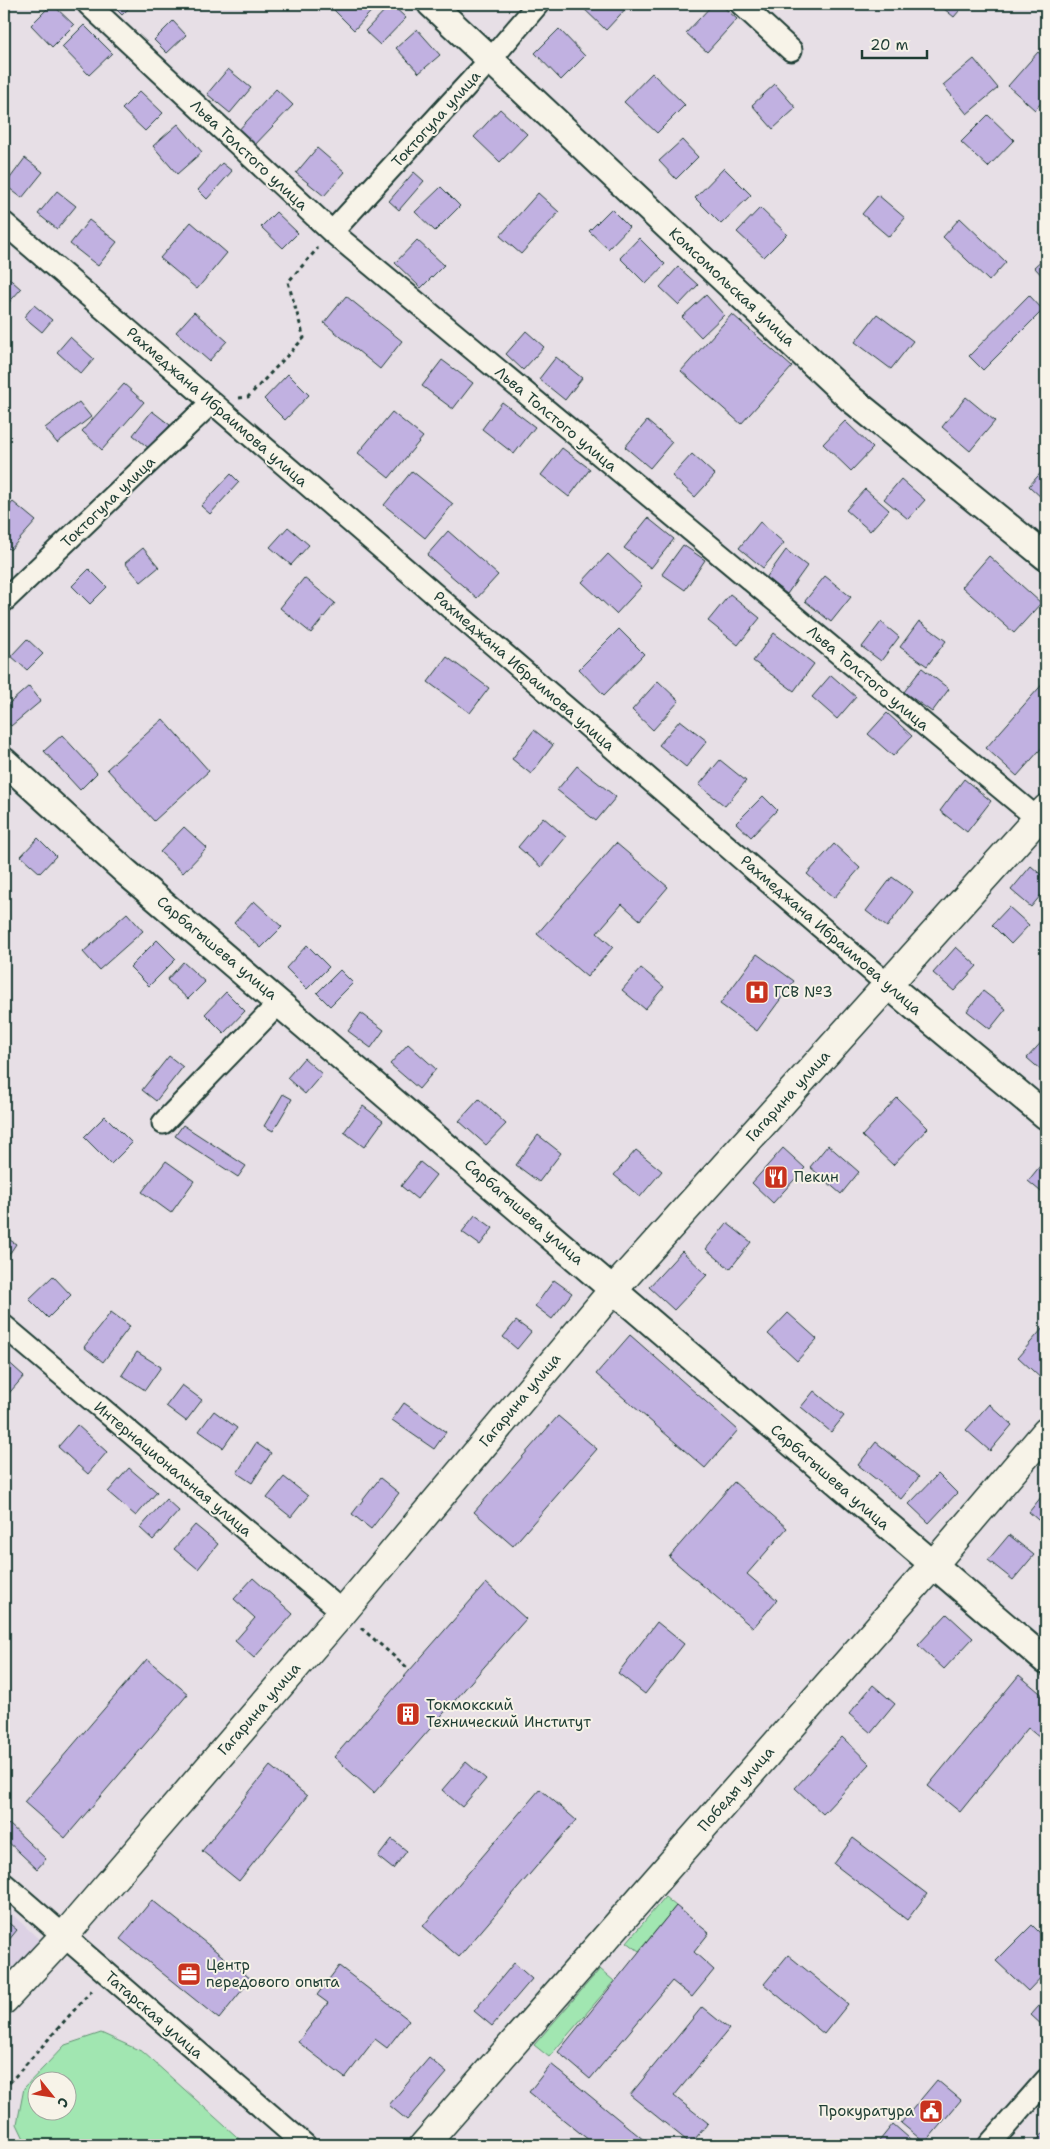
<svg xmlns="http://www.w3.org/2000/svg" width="1050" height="2149" viewBox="0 0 1050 2149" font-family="'Shantell Sans',sans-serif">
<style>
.built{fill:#dcd1e4}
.green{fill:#a1e6b1;stroke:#609272;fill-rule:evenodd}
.building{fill:#c1b1e1;stroke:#1f3d34}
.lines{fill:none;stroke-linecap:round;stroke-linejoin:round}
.minor-casing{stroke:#1f3d34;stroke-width:25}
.tertiary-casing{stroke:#1f3d34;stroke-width:30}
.secondary-casing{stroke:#1f3d34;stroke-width:31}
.path{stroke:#1f3d34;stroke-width:3;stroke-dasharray:4 4;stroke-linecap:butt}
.minor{stroke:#f7f3e8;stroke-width:21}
.tertiary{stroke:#f7f3e8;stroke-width:26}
.secondary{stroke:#f7f3e8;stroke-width:28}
.labels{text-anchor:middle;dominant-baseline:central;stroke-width:4;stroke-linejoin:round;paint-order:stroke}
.street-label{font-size:15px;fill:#1f3d34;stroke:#f7f3e8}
.poi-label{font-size:15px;fill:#1f3d34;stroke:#f7f3e8;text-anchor:start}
</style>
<rect width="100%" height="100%" fill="#e7dfe6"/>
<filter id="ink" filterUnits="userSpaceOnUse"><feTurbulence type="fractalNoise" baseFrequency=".02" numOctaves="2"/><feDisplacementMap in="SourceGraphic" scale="10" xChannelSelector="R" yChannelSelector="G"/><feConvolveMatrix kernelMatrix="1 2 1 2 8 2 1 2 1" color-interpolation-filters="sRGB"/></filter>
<g filter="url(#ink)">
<!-- built -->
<path class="built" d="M4,1907L41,1941L4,1982Z"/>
<!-- green -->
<path class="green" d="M665,1897L676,1906L639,1951L627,1942Z
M600,1969L614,1981L549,2057L534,2045Z
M101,2033L143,2052L246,2145H27L17,2124L24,2088L65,2045ZM38,2082H68V2112H38Z"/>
<!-- building -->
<path class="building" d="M52,4L74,25L52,47L31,25Z
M111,4H133L122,15Z
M340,4H378L354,30L334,10Z
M391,4L406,18L380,45L365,31Z
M579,4H630L606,30Z
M713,4H720L737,19L707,52L686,33Z
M938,4H965L954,17Z
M173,21L186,35L167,53L154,40Z
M84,25L112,53L89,75L62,47Z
M417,29L440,55L419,73L396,48Z
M559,29L585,56L561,80L535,53Z
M1038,52L1046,59V97L1035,110L1008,86Z
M974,59L998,88L967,114L943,85Z
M228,69L251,88L230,113L207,94Z
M652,73L685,105L657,133L624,102Z
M775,84L796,108L773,129L752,105Z
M276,89L293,105L252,148L236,133Z
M140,91L163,113L145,131L122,109Z
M500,109L527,134L500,162L474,137Z
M988,115L1014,140L988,167L961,142Z
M178,124L202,152L177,174L153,146Z
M682,140L698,157L676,179L659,161Z
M317,148L345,172L324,196L296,173Z
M25,158L43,172L22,198L5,185Z
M222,163L232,171L207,199L198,190Z
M724,168L751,195L721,224L695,198Z
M414,172L424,181L399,210L389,201Z
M441,187L460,206L435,231L415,212Z
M57,191L76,206L57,229L38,214Z
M538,193L559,212L521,254L500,236Z
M878,195L905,218L889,237L862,214Z
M760,208L787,234L764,257L737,232Z
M611,209L629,227L608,249L589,231Z
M276,212L298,233L283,248L261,227Z
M960,218L1006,262L989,281L943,237Z
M89,220L117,242L98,266L70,244Z
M191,222L227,253L197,289L160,258Z
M639,238L665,264L646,284L620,258Z
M417,240L444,265L421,288L395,263Z
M1046,256V280L1034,267Z
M678,267L698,285L679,305L660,287Z
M4,274L21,289L4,308Z
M706,295L724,315L701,337L682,317Z
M1029,295L1043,310L983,370L969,356Z
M346,296L402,341L380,369L324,323Z
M34,305L52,320L42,332L24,317Z
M194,312L227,341L209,361L176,332Z
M732,314L792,367L741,424L681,371Z
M877,314L913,341L891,369L855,342Z
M526,331L544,347L523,370L506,354Z
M70,337L94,359L81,374L57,352Z
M556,357L582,378L565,400L539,379Z
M442,360L473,383L453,409L422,386Z
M288,374L309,395L285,420L264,399Z
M124,384L144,402L102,450L82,431Z
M966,397L995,421L970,451L942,427Z
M79,402L91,417L57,443L45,428Z
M502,402L535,427L514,454L482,429Z
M152,411L170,425L151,450L133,435Z
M392,412L423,437L389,478L358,453Z
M647,421L672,442L650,468L625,447Z
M845,421L873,448L851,471L823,444Z
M562,448L590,469L569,497L541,475Z
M692,454L715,475L695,497L672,476Z
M1046,467V497L1044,500L1029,486Z
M412,471L453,504L425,538L384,505Z
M231,474L239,482L210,514L201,506Z
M901,479L925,500L908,519L884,499Z
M865,489L889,510L870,531L846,510Z
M13,502L36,521L10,550L4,544V512Z
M648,518L674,539L651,568L624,548Z
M760,522L784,543L763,568L739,548Z
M288,527L309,545L291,565L270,547Z
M448,531L498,575L477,598L427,555Z
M683,545L705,560L685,590L662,574Z
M143,548L159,567L141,582L125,563Z
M786,550L807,566L787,594L766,578Z
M608,554L642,586L616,614L582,582Z
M989,556L1041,603L1014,633L962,587Z
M89,569L107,587L90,604L72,586Z
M825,576L851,597L831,622L805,601Z
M304,578L335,603L311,633L280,608Z
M730,594L760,618L738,645L708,621Z
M919,621L946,641L927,666L900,647Z
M881,622L899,637L881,661L862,647Z
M619,629L644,654L604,695L579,669Z
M774,633L814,664L794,691L753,661Z
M27,639L43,654L27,670L11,656Z
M447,657L489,688L470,713L428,682Z
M922,668L949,689L932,712L904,692Z
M831,675L856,697L837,719L812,697Z
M1046,680V743L1017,776L986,748Z
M658,681L679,701L653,730L632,710Z
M29,686L41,701L11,726L4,718V708Z
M887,713L912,736L893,756L868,734Z
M163,719L209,771L154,821L107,769Z
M680,720L707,741L686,767L659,745Z
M534,730L553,745L531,774L512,759Z
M62,735L97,773L80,790L44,751Z
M720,760L746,781L725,806L699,785Z
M577,766L616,797L596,821L557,790Z
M964,779L991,801L967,832L940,811Z
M763,796L777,810L751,837L736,823Z
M543,817L566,837L541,867L518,847Z
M184,827L207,848L183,873L160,852Z
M38,838L56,856L40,873L21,856Z
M616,843L668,887L640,920L622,904L597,933L613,947L587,977L537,934Z
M834,844L860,868L834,898L807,874Z
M1031,866L1046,879V889L1031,907L1011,890Z
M892,877L913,892L887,927L866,911Z
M254,901L282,927L261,948L234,923Z
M1009,907L1029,925L1011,944L992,925Z
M127,913L143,931L99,970L83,952Z
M157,940L176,959L149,986L130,967Z
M307,945L329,967L307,989L286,968Z
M956,947L977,966L954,991L933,973Z
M757,954L794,981L757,1031L720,1004Z
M183,962L205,982L188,999L167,980Z
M641,968L664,987L645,1009L622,990Z
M340,970L353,983L330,1006L317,993Z
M983,991L1006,1009L990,1029L967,1011Z
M226,992L245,1011L224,1033L205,1014Z
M361,1013L384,1030L371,1048L348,1031Z
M1046,1037V1066L1042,1071L1027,1058Z
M408,1044L436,1069L419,1089L390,1064Z
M169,1056L183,1067L156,1101L142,1090Z
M304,1058L322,1074L305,1094L287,1078Z
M283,1094L292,1099L273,1131L264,1126Z
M897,1098L928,1128L893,1165L862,1136Z
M479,1099L506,1124L486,1145L459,1121Z
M363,1106L383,1121L364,1147L344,1132Z
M105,1116L132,1143L111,1164L84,1137Z
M183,1125L246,1166L238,1177L175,1136Z
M538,1135L561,1153L539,1182L516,1165Z
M828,1145L859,1172L841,1194L810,1167Z
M783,1148L805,1168L773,1203L752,1183Z
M636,1150L662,1171L640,1197L614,1175Z
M166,1161L194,1181L171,1213L142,1192Z
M1044,1161L1046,1163V1196L1028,1181Z
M420,1162L436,1175L417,1199L401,1186Z
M475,1215L493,1228L480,1245L462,1232Z
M727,1223L751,1242L730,1269L706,1249Z
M4,1236L16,1244L4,1262Z
M682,1251L707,1275L674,1310L649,1287Z
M53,1276L71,1295L48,1318L29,1299Z
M554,1280L572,1293L552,1319L535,1306Z
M111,1312L130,1326L103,1362L84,1347Z
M788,1313L817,1339L797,1361L768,1334Z
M516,1321L531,1332L517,1349L503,1337Z
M1043,1328L1046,1330V1383L1018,1357Z
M630,1335L738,1430L705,1468L596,1374Z
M137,1352L161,1367L145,1390L122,1375Z
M4,1358L24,1376L4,1399Z
M182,1385L202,1400L186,1421L166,1406Z
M814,1391L844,1416L831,1432L801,1407Z
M404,1403L446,1432L434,1449L392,1420Z
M989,1404L1012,1425L990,1451L966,1430Z
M214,1411L237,1428L223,1448L199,1431Z
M558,1416L597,1449L513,1546L474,1512Z
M77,1425L107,1452L88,1474L58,1447Z
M876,1442L919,1477L901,1499L858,1465Z
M256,1443L271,1453L252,1483L237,1473Z
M129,1468L157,1492L136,1516L108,1492Z
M938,1474L957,1493L929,1523L909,1504Z
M284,1477L308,1496L291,1517L267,1498Z
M380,1478L399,1493L371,1529L352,1514Z
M734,1482L787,1528L747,1574L777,1600L753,1628L669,1557Z
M1046,1491V1527L1029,1512Z
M166,1499L179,1511L153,1540L140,1528Z
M195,1525L218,1544L198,1569L174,1549Z
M1009,1535L1034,1555L1013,1580L988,1560Z
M253,1578L293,1614L254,1658L235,1641L255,1618L234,1599Z
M486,1583L526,1619L374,1793L334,1757Z
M947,1614L973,1638L944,1669L918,1645Z
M657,1622L684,1644L645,1694L618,1673Z
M147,1659L188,1694L65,1838L24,1802Z
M1019,1675L1046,1698V1743L1028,1728L960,1812L928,1786Z
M873,1685L895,1704L871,1733L849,1714Z
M842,1737L870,1764L823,1814L795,1788Z
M466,1762L486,1779L462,1807L442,1790Z
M270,1766L307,1796L239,1881L202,1851Z
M540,1789L576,1820L459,1957L423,1926Z
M9,1824L46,1859L37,1869L4,1838V1829Z
M853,1838L927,1894L907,1920L834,1864Z
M392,1839L407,1851L393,1869L378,1857Z
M152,1900L251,1979L219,2019L120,1939Z
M676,1906L709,1933L694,1952L714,1970L692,1997L672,1981L590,2079L558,2052Z
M4,1919L17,1930L4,1946Z
M1032,1925L1046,1939V1972L1028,1991L996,1961Z
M788,1955L848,2004L824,2034L764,1984Z
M514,1963L532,1979L492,2026L474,2011Z
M339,1966L409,2020L387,2048L375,2039L345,2078L298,2042L328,2003L317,1995Z
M1046,1998V2024L1044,2027L1031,2015Z
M702,2007L729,2029L674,2096L708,2123L691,2144L630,2095Z
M429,2058L447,2073L407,2120L389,2105Z
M551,2064L650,2145H595L529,2092Z
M937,2080L961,2100L925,2143L901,2123Z
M893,2124L917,2145H876Z
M1046,2130V2145H1033Z"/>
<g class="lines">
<!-- minor casing -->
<g class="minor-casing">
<path id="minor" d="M88,4L332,232L1038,819
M741,4L791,50
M4,223L888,985
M332,232L491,59L538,4
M4,601L211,403
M163,1123L280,1002
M4,1326L343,1612
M4,1884L305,2145
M989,2145L1046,2080"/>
</g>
<!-- tertiary casing -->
<g class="tertiary-casing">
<path id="tertiary" d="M431,4L850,398L1046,557
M4,761L127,873L1046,1661
M888,985L1046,1116"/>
</g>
<!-- secondary casing -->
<g class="secondary-casing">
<path id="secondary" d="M4,2000L63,1937L343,1612L614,1289L1046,809
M424,2145L933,1565L1046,1432"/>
</g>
<!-- path -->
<path class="path" d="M239,398L248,397L304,338L288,282L318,248
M361,1628L410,1670
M4,2089L93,1989"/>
<!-- minor -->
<use href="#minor" class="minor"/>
<!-- tertiary -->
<use href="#tertiary" class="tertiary"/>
<!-- secondary -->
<use href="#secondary" class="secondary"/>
</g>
</g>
<!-- icons -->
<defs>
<g id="hospital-square" transform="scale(1.25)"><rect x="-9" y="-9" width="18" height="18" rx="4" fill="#c8321e" stroke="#f7f3e8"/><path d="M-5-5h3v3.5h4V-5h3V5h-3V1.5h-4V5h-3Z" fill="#fff"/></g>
<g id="restaurant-square" transform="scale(1.25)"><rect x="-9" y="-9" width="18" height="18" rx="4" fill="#c8321e" stroke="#f7f3e8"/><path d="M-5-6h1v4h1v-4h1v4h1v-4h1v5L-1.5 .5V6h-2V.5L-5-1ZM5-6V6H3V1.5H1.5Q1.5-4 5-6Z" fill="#fff"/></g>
<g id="building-square" transform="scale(1.25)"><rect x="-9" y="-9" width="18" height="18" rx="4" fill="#c8321e" stroke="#f7f3e8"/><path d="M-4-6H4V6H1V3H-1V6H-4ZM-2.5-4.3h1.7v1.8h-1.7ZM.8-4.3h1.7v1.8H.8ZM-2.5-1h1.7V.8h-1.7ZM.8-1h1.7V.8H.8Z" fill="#fff"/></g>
<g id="office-square" transform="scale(1.25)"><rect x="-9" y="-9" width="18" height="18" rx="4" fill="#c8321e" stroke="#f7f3e8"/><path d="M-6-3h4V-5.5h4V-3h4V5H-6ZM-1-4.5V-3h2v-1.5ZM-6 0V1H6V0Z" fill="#fff"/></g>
<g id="civic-square" transform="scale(1.25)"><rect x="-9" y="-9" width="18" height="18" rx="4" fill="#c8321e" stroke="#f7f3e8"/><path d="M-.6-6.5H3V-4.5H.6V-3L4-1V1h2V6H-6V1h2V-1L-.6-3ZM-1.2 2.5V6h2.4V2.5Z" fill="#fff"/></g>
</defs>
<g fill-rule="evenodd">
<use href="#hospital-square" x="757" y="992"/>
<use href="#restaurant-square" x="776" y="1177"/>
<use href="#building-square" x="408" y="1714"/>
<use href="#office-square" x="189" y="1974"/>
<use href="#civic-square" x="931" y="2111"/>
</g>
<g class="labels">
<!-- street labels -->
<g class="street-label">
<text transform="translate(436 119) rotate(-48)">Токтогула улица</text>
<text transform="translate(249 155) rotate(43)">Льва Толстого улица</text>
<text transform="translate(732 287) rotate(43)">Комсомольская улица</text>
<text transform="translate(217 407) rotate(41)">Рахмеджана Ибраимова улица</text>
<text transform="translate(556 419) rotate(40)">Льва Толстого улица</text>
<text transform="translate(108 502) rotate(-44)">Токтогула улица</text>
<text transform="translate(524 671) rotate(41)">Рахмеджана Ибраимова улица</text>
<text transform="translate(868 678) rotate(40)">Льва Толстого улица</text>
<text transform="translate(831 935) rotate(41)">Рахмеджана Ибраимова улица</text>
<text transform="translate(217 948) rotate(40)">Сарбагышева улица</text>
<text transform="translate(788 1096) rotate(-48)">Гагарина улица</text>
<text transform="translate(524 1212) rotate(41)">Сарбагышева улица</text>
<text transform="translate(520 1400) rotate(-50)">Гагарина улица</text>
<text transform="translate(173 1469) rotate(40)">Интернациональная улица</text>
<text transform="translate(830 1477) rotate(41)">Сарбагышева улица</text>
<text transform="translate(259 1709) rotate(-49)">Гагарина улица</text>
<text transform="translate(736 1789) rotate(-49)">Победы улица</text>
<text transform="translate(154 2015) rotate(41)">Татарская улица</text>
</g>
<!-- poi labels -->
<g class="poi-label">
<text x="774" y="992">ГСВ №3</text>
<text x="794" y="1177">Пекин</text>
<text x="426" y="1705">Токмокский<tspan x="426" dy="17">Технический Институт</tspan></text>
<text x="206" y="1965">Центр<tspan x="206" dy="17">передового опыта</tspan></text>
<text x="914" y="2111" text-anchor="end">Прокуратура</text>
</g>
</g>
<!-- margin -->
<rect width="1050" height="2149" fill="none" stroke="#f7f3e8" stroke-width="20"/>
<rect x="10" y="10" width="1030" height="2129" fill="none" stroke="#1f3d34" stroke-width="2" filter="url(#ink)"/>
<!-- north arrow -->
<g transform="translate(52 2096) rotate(120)"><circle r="24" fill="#f7f3e8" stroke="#a1aaa0"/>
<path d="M0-4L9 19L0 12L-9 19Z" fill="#c8321e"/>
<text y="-8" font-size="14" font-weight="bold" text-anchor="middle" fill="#1f3d34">С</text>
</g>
<!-- scale -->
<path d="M862 50v8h65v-8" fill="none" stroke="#1f3d34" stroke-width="2.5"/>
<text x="870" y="50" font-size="15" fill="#1f3d34" stroke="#f7f3e8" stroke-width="4" paint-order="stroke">20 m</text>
</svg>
